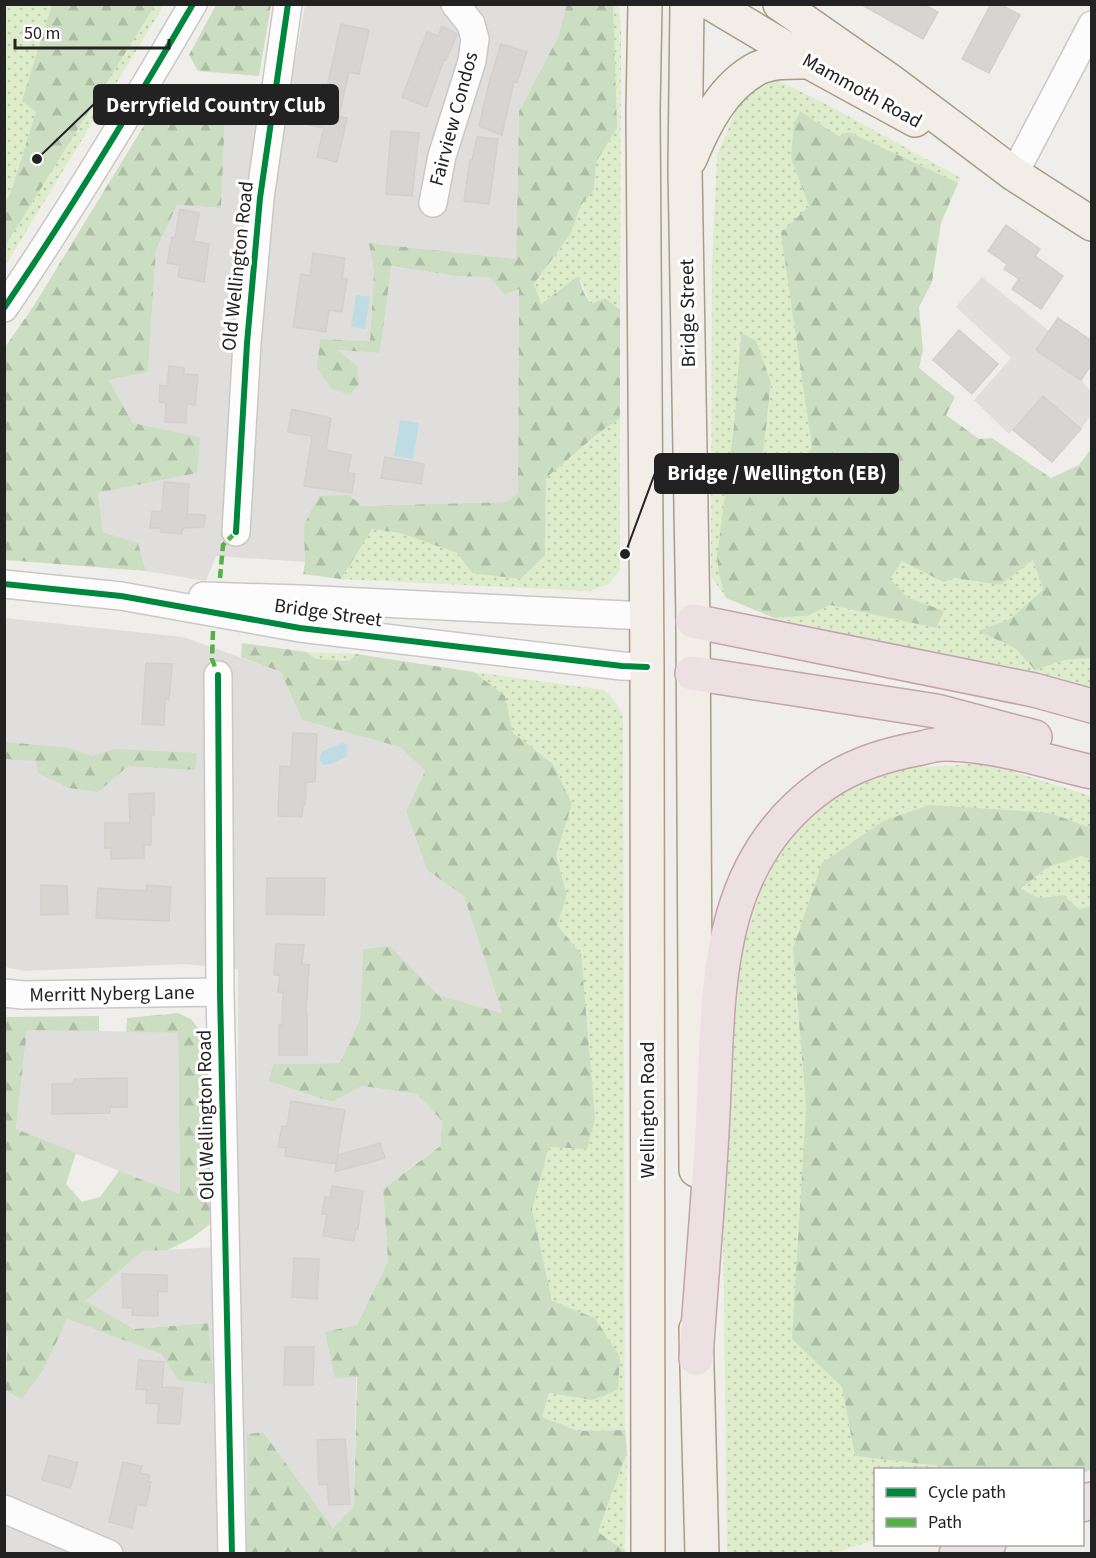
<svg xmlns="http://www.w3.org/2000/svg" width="1096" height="1558" viewBox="0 0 1096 1558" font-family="'Source Sans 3',sans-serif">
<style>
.residential{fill:#dfdedc}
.grass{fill:url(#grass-dots)}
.forest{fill:url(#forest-firs)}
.parking{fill:#e0dfde}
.water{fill:#bfdbe3}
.building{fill:#d7d4d2;stroke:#d3d0cc;stroke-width:1.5}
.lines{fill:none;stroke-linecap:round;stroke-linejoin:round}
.minor-casing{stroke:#c9c8c7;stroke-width:30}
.major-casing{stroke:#a79c86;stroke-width:36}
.highway-casing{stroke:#c5a2ac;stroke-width:36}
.minor{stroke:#fdfcfc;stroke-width:27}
.major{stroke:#f3ede7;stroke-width:33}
.highway{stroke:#ece0e2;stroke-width:33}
.quiet{stroke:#55b145;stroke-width:4.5;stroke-dasharray:9 4.5;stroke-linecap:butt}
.cycleway-casing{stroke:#fff;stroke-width:10}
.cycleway{stroke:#00873e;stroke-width:6}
.labels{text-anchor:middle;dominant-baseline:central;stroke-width:6;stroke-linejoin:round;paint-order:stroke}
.street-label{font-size:20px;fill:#222;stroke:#fff}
.leader{fill:none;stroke:#222;stroke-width:2}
.callout-dot{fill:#222;stroke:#fff;stroke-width:2}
.callout{fill:#222;stroke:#222;stroke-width:2}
.callout-label{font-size:21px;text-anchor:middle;font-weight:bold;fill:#fff}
</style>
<defs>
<pattern id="grass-dots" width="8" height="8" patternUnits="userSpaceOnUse" patternTransform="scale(1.5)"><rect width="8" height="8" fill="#ddeccb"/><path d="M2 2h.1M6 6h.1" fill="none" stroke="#bdcaae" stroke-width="1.8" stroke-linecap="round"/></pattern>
<pattern id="forest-firs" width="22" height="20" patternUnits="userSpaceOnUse" patternTransform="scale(1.5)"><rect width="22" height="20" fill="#cbdec1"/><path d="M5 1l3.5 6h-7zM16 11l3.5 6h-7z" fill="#aebea6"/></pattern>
</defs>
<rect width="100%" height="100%" fill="#f0eeeb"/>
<!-- residential -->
<path class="residential" d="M305,5H567L558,37L519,111L516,259L369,243L374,272L370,341L320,339L338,350L380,353L390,266L455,276L490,277L519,289L518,495L507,502L362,506L349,495L305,525V562L216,556L206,581L146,571L138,543L103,532L98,493L197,473L199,437L133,423L109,380L148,372L156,250L177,205L221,208L225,117L285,119Z
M5,618L183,637L281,672L302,720L400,747L425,771L406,811L427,869L464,896L502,1013L438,995L390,946L363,949L360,1019L340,1063L273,1064L268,1081L332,1102L362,1086L418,1094L442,1121L440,1145L383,1189L388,1261L357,1325L354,1506L333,1528L263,1432L247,1434V1553L5,1554V1336L8,1335L5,1389L45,1367L67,1319L161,1354L178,1380L208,1323L134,1329L86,1301L142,1251L238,1246V969L184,964L25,971L5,967Z
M27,1029L178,1033L180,1195L16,1130Z"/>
<!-- grass -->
<path class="grass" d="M5,5H164L5,266Z
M613,5H619L621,32L620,310L605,298L591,304L578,276L540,304L534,284L571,233L581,205L594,190L596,162L617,128Z
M779,81L826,104L961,178L958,183L849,132L840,136L800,111L791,158L809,206L806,407L812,448L791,474L759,489L771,383L741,334L734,426L719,575L726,598L711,576L712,267L717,156L738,106L760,83Z
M620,418V570L609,584L589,591L341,579L371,529L400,533L457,553L472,573L545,555L546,478L596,435Z
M1033,560L1043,590L1010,619L979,631L1015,648L1035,670L1065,660L1091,658V693L1038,675L774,618L807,616L830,605L936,628L943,611L907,597L889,579L902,561L943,582L955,578L999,585Z
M306,652L356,654L349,661L316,659Z
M474,672L604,690L614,700L623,715L625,1430L578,1431L542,1417L549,1393L592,1400L595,1318L552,1301L532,1209L549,1147L581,954L557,925L567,895L556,855L572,804L553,764L513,733L505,696Z
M985,763L1091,796V828L1050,813L883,821L822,863L793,948L806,1107L793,1339L842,1387L855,1456L948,1467L953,1469L876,1470L875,1540L833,1553L727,1554L723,1217L732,1054L742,951L765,876L795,829L831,797L896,769Z
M1082,856L1091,860V906L1079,909L1063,895L1039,898L1021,890L1048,867Z
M627,1452L625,1551L598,1532Z"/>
<!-- forest -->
<path class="forest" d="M567,4L613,5L617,128L596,162L594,190L581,205L571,233L534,284L541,304L578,276L584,293L591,304L605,298L620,310V418L596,435L546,478L545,555L520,579L472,573L457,553L400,533L372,529L341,579L303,574L305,562L304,525L319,496L349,495L362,506L506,502L518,494L519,289L504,294L490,277L455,276L391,266L380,353L338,350L357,366L359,384L350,395L332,389L317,368L320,339L370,341L374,272L369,243L516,259L519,111L558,37Z
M52,5H155L5,246V203L11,192L36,112L22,101Z
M216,5H271L259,76L198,71L189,55Z
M800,111L839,136L849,132L958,183L941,223L932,282L919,307L923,350L919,368L955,397L946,415L979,439L992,438L1051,478L1079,465L1091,449V658L1065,660L1035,670L1015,648L978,631L1010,619L1043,590L1033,560L1000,585L955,578L943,582L902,561L890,579L907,597L944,611L936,628L830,605L807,616L774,618L726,598L719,575L717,556L734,426L741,333L756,341L771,383L759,489L791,474L812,448L781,233L809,206L791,158L794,124Z
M151,114L225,117L221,208L177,205L156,250L148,372L109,380L133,423L200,437L197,473L98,493L103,532L138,543L146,571L5,560V347L33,307Z
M242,643L306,652L316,659L349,661L356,654L474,672L505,696L513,733L553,764L572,804L556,855L567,895L557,925L581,954L595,1119L587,1149L549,1147L532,1209L552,1301L595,1318L620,1357L618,1390L592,1400L549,1393L542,1417L578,1431L625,1430L627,1452L598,1532L625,1551V1553H247V1434L263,1432L333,1528L354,1506L357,1377L335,1378L325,1332L357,1325L388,1261L383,1189L440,1146L442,1121L417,1094L362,1086L332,1102L268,1081L273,1064L340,1063L360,1019L363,949L390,946L438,995L502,1013L464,896L427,870L406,811L425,771L400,747L302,720L281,672L241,657Z
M5,742L70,748L92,756L115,749L197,753L195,770L128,766L98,792L69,788L38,773L36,761L5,759Z
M930,805L1050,813L1091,828V860L1082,856L1048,867L1021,889L1039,898L1063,895L1079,909L1091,906L1092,1469L1083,1473L1082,1470L953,1469L948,1467L855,1456L842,1387L792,1339L806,1107L793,948L822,863L883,821Z
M178,1013L191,1019L207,1039L210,1224L192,1238L168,1250L142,1251L86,1301L134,1329L208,1323L214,1384L178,1380L161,1354L67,1319L45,1367L22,1399L5,1390L8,1336H4L5,1017L99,1016V1031L27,1030L16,1129L76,1153L66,1184L82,1202L100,1197L119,1171L180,1194L178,1033L126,1032L127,1018Z"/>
<!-- parking -->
<path class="parking" d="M982,277L1049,331L1037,350L1081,380L1091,392V415L1081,429L1043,396L1009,434L974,400L1011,358L956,307Z"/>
<!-- water -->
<path class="water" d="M356,295L370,297L365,329L351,327Z
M400,420L419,423L413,459L394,456Z
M342,743L347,745V756L331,764L324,765C318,760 319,757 323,751Z"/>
<!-- building -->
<path class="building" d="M860,4H923L938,12L923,39Z
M991,4H1000L1020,15L989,73L962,59Z
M341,24L369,30L359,74L349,72L339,116L347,118L337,162L317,157L324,128L308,125L315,89L326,92Z
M442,26L457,34L446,60L444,59L427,107L402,97L427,32L438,36Z
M501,44L527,52L517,82L514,81L502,135L479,126L489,83Z
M391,131L419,133L412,196L386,194Z
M477,137L498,139L489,204L464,201L470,160H472Z
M180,209L199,213L194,241L209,244L204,282L178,277L180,265L167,263L172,237L175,238Z
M1006,225L1040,249L1035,256L1063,276L1041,309L1012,289L1019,279L1004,269L1007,264L988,251Z
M313,253L345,258L342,279H347L342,312L329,310L326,332L293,327L301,274L310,276Z
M1058,318L1092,341V364L1081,380L1036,350Z
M959,330L998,364L972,394L933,360Z
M169,366L184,368V374L198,375L195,405L187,404L186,423L165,422L166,403L159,402L160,385L167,386Z
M1043,396L1081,429L1052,462L1013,430Z
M292,409L331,418L326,450L351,455L348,473L355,474L352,493L304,486L312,436L288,432Z
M385,457L424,464L421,484L381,478Z
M164,482L189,484L187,514L205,515L204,527L183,528L182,534L161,532V528H150L152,511L162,512Z
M146,663L172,664L169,700L165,699L164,725L142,724Z
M293,733L317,734L315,782H306L305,805H303L302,817L278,816L280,766L291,767Z
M154,793V815H151V845H144V858L111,859V848H105V823H130L129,794Z
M267,878H325L324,915L266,914Z
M41,885L67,886L68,914L41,915Z
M147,885L171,887L169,921L96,918L98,888L146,891Z
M276,944L304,945L302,964L309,965L306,1013H307V1055H279V1025H282L283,992H278L280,975H274Z
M127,1078V1107H110V1113L52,1114V1084H73L74,1079Z
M291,1101L345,1110L336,1164L285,1156L286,1148L278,1147L282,1126L287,1127Z
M380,1143L385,1158L335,1172L338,1155Z
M332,1186L363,1191L358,1229L356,1228L354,1241L323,1236L327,1215L322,1214L325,1197L330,1198Z
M294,1258L319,1259L317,1299L292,1297Z
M122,1274L167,1275V1292L158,1291V1316L132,1315L133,1308H123Z
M285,1347H314L313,1385H284Z
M139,1360L164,1362L162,1387L183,1388L180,1424L157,1423L159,1404L146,1403L147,1390L136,1389Z
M345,1439L350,1504L329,1505L327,1484L319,1485L317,1440Z
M49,1455L78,1463L70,1488L42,1480Z
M123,1462L142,1466L140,1473L150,1475L148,1482H151L146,1506L137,1504L132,1528L109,1522Z"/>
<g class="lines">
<!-- minor casing -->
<g class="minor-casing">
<path id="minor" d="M1014,174L1092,25
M433,203L442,156L472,61L475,39L471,24L455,4
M4,308C71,210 133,107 193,4
M236,532L247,343L260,198L288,4
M4,584L121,596L300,628L622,666L647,667
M203,596L299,599L646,616
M218,675L220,992L232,1554
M4,993L23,995L220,992
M4,1509L109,1554"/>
</g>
<!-- major casing -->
<g class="major-casing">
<path id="major" d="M645,4L643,110L647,667L648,1554
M687,4L685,169L693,621L696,1170
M712,4L809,62L915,120
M780,4L889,80L1014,174L1092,224
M690,159C704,125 723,86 758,68C774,61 792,62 809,62
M696,1329L702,1554"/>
</g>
<!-- highway casing -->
<g class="highway-casing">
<path id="highway" d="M693,621L1034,690L1092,706
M692,673L936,711L1035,737
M696,1358C701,1282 708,1207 712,1131C720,1004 706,867 825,784C854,764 887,754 922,748C929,746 937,744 944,744C994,744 1044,761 1092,772
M1082,1505L1092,1499
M956,1554L989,1544"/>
</g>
<!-- minor -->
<use href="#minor" class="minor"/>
<!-- major -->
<use href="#major" class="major"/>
<!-- highway -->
<use href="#highway" class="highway"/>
<!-- quiet -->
<path class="quiet" d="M220,578L223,545L236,532
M213,631L212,659L218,675"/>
<!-- cycleway casing -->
<g class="cycleway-casing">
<path id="cycleway" d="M4,308C71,210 133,107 193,4
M236,532L247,343L260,198L288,4
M4,584L121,596L300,628L622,666L647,667
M218,675L220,992L232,1554"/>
</g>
<!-- cycleway -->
<use href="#cycleway" class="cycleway"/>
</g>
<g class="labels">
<!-- street labels -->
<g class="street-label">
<text transform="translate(862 91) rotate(29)">Mammoth Road</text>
<text transform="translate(454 119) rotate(-75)">Fairview Condos</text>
<text transform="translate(238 266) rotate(-84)">Old Wellington Road</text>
<text transform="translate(688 313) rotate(-91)">Bridge Street</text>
<text transform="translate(328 613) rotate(8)">Bridge Street</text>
<text transform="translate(112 994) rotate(-1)">Merritt Nyberg Lane</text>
<text transform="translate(648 1110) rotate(-90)">Wellington Road</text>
<text transform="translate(206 1115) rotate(-91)">Old Wellington Road</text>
</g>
</g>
<!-- callouts -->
<path class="leader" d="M37 159L94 104M625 554L655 473"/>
<g class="callout-dot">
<circle cx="37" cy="159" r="6"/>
<circle cx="625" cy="554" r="6"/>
</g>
<g class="callout">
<rect x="94" y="85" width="244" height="39" rx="6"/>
<rect x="655" y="454" width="243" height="39" rx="6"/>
</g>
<g class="callout-label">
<text x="216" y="112">Derryfield Country Club</text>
<text x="777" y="480">Bridge / Wellington (EB)</text>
</g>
<!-- border -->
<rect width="1096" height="1558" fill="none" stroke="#222222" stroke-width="12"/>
<!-- legend -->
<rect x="874" y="1468" width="210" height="78" fill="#ffffff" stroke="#a7a7a7" stroke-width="1.5"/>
<rect x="886" y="1488" width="30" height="9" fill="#00873e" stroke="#a7a7a7" stroke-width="1.5"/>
<text x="928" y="1498" font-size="18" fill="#222222">Cycle path</text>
<rect x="886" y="1518" width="30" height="9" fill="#55b145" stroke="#a7a7a7" stroke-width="1.5"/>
<text x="928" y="1528" font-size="18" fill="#222222">Path</text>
<!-- scale -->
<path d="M15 39v9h154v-9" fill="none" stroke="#222222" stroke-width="3"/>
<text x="24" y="39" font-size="18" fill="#222222" stroke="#ffffff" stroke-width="4.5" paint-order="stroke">50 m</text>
</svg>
